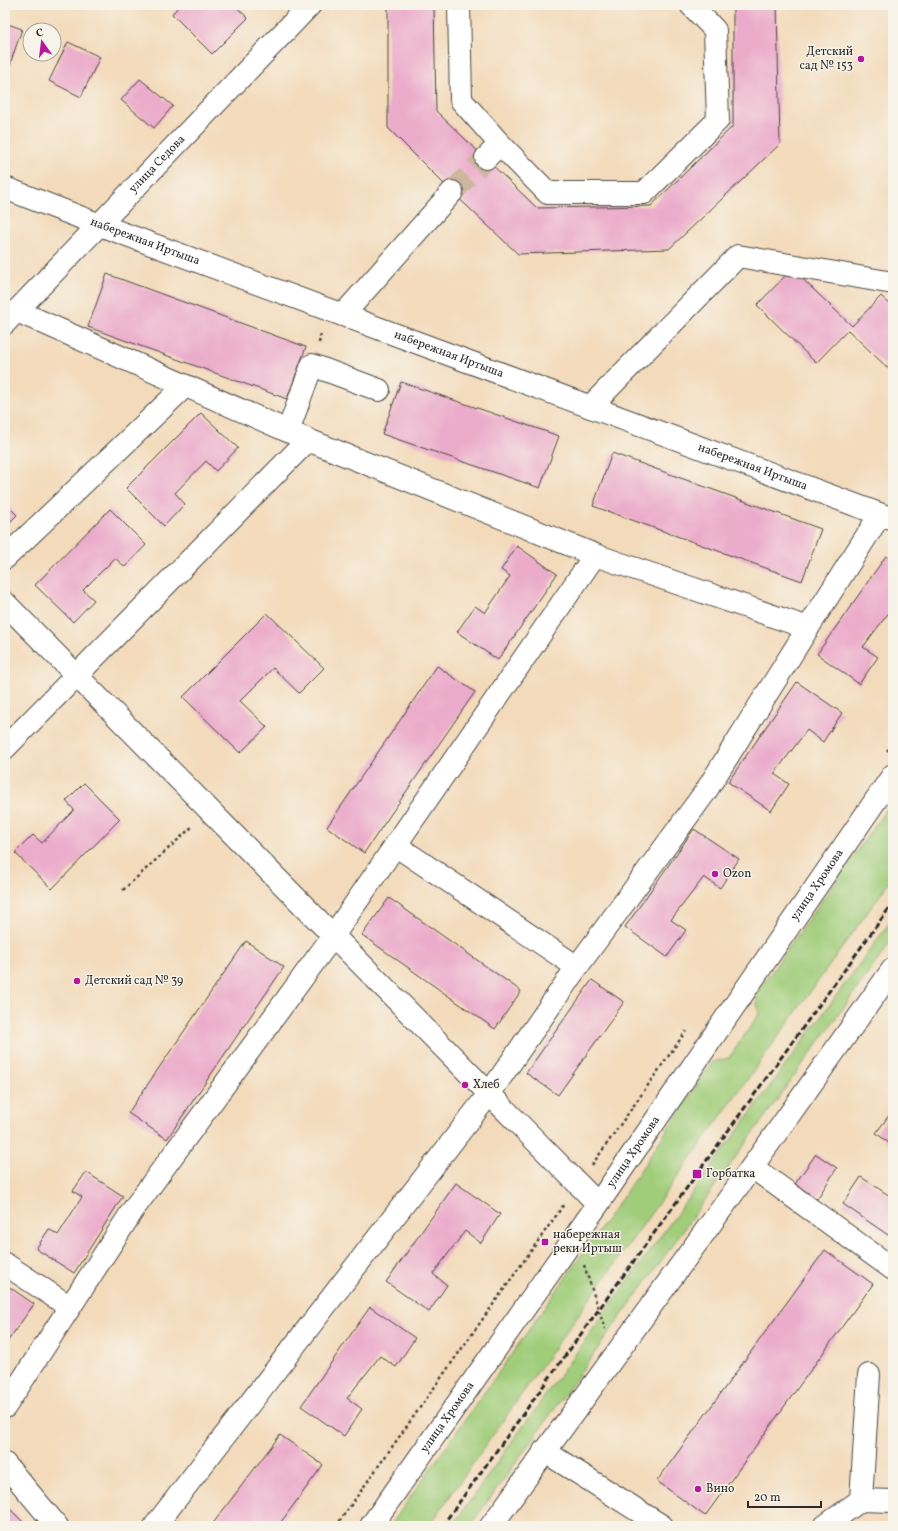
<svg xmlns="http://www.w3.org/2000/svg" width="898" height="1531" viewBox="0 0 898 1531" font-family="Vollkorn,serif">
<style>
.green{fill:#a0cd7a;stroke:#667c52}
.building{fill:#ebaccb}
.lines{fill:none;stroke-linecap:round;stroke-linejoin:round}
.minor-tunnel{stroke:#cbb79d;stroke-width:22;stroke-dasharray:22 11;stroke-linecap:butt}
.minor-casing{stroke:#494540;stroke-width:24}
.path{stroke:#494540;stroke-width:2.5;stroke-dasharray:3 3;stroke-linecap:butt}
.minor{stroke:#fff;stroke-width:22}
.rail{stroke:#2b2b2b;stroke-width:3;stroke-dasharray:6 3;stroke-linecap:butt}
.poi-dot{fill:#b5179e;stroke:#f7f3e8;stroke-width:1.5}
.labels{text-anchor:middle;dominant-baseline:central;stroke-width:3;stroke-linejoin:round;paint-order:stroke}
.poi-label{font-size:12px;fill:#2b2b2b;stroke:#f7f3e8;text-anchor:start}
.street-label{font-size:12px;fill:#2b2b2b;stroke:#f7f3e8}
</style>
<rect width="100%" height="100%" fill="#f7f3e8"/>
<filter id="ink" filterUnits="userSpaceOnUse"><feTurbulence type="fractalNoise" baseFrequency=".025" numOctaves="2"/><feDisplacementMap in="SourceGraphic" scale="8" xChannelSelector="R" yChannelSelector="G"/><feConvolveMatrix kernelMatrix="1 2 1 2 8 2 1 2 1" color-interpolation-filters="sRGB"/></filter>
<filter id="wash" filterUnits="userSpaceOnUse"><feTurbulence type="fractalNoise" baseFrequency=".012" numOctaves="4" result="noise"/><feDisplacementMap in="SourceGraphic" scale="16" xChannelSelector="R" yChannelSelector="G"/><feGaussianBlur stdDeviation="0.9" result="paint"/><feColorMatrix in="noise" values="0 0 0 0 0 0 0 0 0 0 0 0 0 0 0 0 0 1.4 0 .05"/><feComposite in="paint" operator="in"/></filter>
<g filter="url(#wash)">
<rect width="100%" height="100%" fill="#f3daba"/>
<!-- green -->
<path class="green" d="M893,800V877L552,1351L429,1526H390L622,1198L712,1062L729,1058L759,1014L755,995Z
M893,918V939L470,1526H452C597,1321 746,1120 893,918Z"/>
<g id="blocks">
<!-- building -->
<path class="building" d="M180,5H234L248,18L212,54L172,14Z
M388,5H434L436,111L537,208L651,206L733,126V8L729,5H777L780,144L669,249L518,254L452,192L388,128Z
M5,23L22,29L9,67L5,65Z
M68,42L100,57L81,97L49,81Z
M140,79L173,106L154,128L121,100Z
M792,269L852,326L881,296L893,307V373L848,330L816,363L757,305Z
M107,274L306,347L287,399L88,327Z
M401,382L559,436L540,488L382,434Z
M201,413L238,448L216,471L206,461L175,493L185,504L164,526L126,488Z
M612,453L821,529L802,581L593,506Z
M5,503L17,515L5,527Z
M110,509L146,545L125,567L115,558L83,590L94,600L73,622L35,585Z
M517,546L557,574L498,660L457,632L475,606L485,613L510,576L501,570Z
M886,556L893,560V607L863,647L878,657L859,684L817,654Z
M267,613L324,668L299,693L273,668L240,701L267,727L240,753L183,697Z
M437,666L475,692L364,853L327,827Z
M797,682L842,713L823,742L807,730L774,774L789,784L771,811L728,782Z
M84,783L120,819L52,889L15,853L33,835L42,843L74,810L66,801Z
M694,829L739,859L720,888L704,877L671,920L686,930L667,957L625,927Z
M389,898L521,991L495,1029L362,935Z
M246,941L284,967L167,1139L128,1113Z
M592,980L624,1002L558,1095L526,1073Z
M893,1110V1146L876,1133Z
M816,1154L837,1168L817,1199L795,1184Z
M86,1172L123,1196L74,1273L36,1249L49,1229L58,1235L82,1197L73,1191Z
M861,1177L893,1198V1228L888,1235L843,1204Z
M456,1183L500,1214L481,1243L465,1231L433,1274L447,1285L429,1312L386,1282Z
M825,1250L873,1284L705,1516L657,1481Z
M5,1284L34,1304L5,1345Z
M370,1307L415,1338L396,1367L380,1356L347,1398L362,1409L344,1436L301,1406Z
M280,1435L323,1465L278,1526H211Z
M5,1504L27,1526H5Z"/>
</g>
</g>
<g filter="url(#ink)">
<use href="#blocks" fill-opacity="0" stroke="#494540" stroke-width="1"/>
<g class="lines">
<!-- minor-tunnel -->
<path class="minor-tunnel" d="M452,192L486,158"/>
<!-- minor casing -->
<g class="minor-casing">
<g id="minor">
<path d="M459,5L461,100L500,144L548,193H644L718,120L715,30L691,5"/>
<path d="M486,158L500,144"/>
<path id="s1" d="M5,188L100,225L893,519"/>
<path d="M17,311L308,440L595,555"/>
<path d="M343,315L452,192"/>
<path id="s2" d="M5,323L310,5"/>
<path d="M590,407L738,256L893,283"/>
<path d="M288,431L312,365L379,390"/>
<path d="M5,558L185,386"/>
<path d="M5,603L598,1204"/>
<path d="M5,748L308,440"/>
<path d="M395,845L577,967"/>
<path d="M752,1167L893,1269"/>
<path d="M5,1264L70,1307"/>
<path d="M5,1407L135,1207L333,936L595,555L808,628"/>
<path d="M544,1451L662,1526"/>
<path d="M5,1464L57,1526"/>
<path d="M861,1500L869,1375"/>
<path d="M155,1526L489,1094L577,967L706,791L808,628L880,515"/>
<path id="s3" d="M371,1526L598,1204L893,775"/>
<path d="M491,1526L752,1167L893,969"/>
<path d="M825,1526L861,1500L893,1501"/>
</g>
</g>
<!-- path -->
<path class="path" d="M319,343L321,333
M887,751L893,744
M123,890L193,826
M592,1165L686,1031
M584,1265L605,1329
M336,1526L565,1203"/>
<!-- minor -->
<use href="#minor" class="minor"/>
<!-- rail -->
<path class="rail" d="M442,1526L893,903"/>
</g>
</g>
<!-- markers -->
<g class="poi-dot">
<circle cx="861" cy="59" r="4"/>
<circle cx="715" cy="874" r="4"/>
<circle cx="77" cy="981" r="4"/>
<circle cx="465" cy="1085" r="4"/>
<rect x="692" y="1169" width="10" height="10" rx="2"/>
<rect x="541" y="1238" width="8" height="8" rx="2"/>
<circle cx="698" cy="1489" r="4"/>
</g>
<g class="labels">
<!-- poi labels -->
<g class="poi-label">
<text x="853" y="52" text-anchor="end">Детский<tspan x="853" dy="14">сад № 153</tspan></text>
<text x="723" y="874">Ozon</text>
<text x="85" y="981">Детский сад № 39</text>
<text x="473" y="1085">Хлеб</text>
<text x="706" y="1174">Горбатка</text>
<text x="553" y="1235">набережная<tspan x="553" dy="14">реки Иртыш</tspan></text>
<text x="706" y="1489">Вино</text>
</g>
<!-- street labels -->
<g class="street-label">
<text stroke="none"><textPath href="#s2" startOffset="220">улица Седова</textPath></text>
<text stroke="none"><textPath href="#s1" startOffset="150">набережная Иртыша</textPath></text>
<text stroke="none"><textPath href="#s1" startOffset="474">набережная Иртыша</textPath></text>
<text stroke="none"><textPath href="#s1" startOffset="798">набережная Иртыша</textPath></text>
<text stroke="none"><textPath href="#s3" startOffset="781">улица Хромова</textPath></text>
<text stroke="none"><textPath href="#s3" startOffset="457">улица Хромова</textPath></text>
<text stroke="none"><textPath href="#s3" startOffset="133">улица Хромова</textPath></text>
</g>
</g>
<!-- margin -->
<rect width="898" height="1531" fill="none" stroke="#f7f3e8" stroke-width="20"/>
<!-- north arrow -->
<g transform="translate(42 42) rotate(346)"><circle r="19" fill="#f7f3e8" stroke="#a5a39c"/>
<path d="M0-3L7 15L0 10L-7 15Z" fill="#b5179e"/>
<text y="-6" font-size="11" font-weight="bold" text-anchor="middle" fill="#2b2b2b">С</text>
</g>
<!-- scale -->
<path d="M748 1501v6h73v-6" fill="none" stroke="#2b2b2b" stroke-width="2"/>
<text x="754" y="1501" font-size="12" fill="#2b2b2b" stroke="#f7f3e8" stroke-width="3" paint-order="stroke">20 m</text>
</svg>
